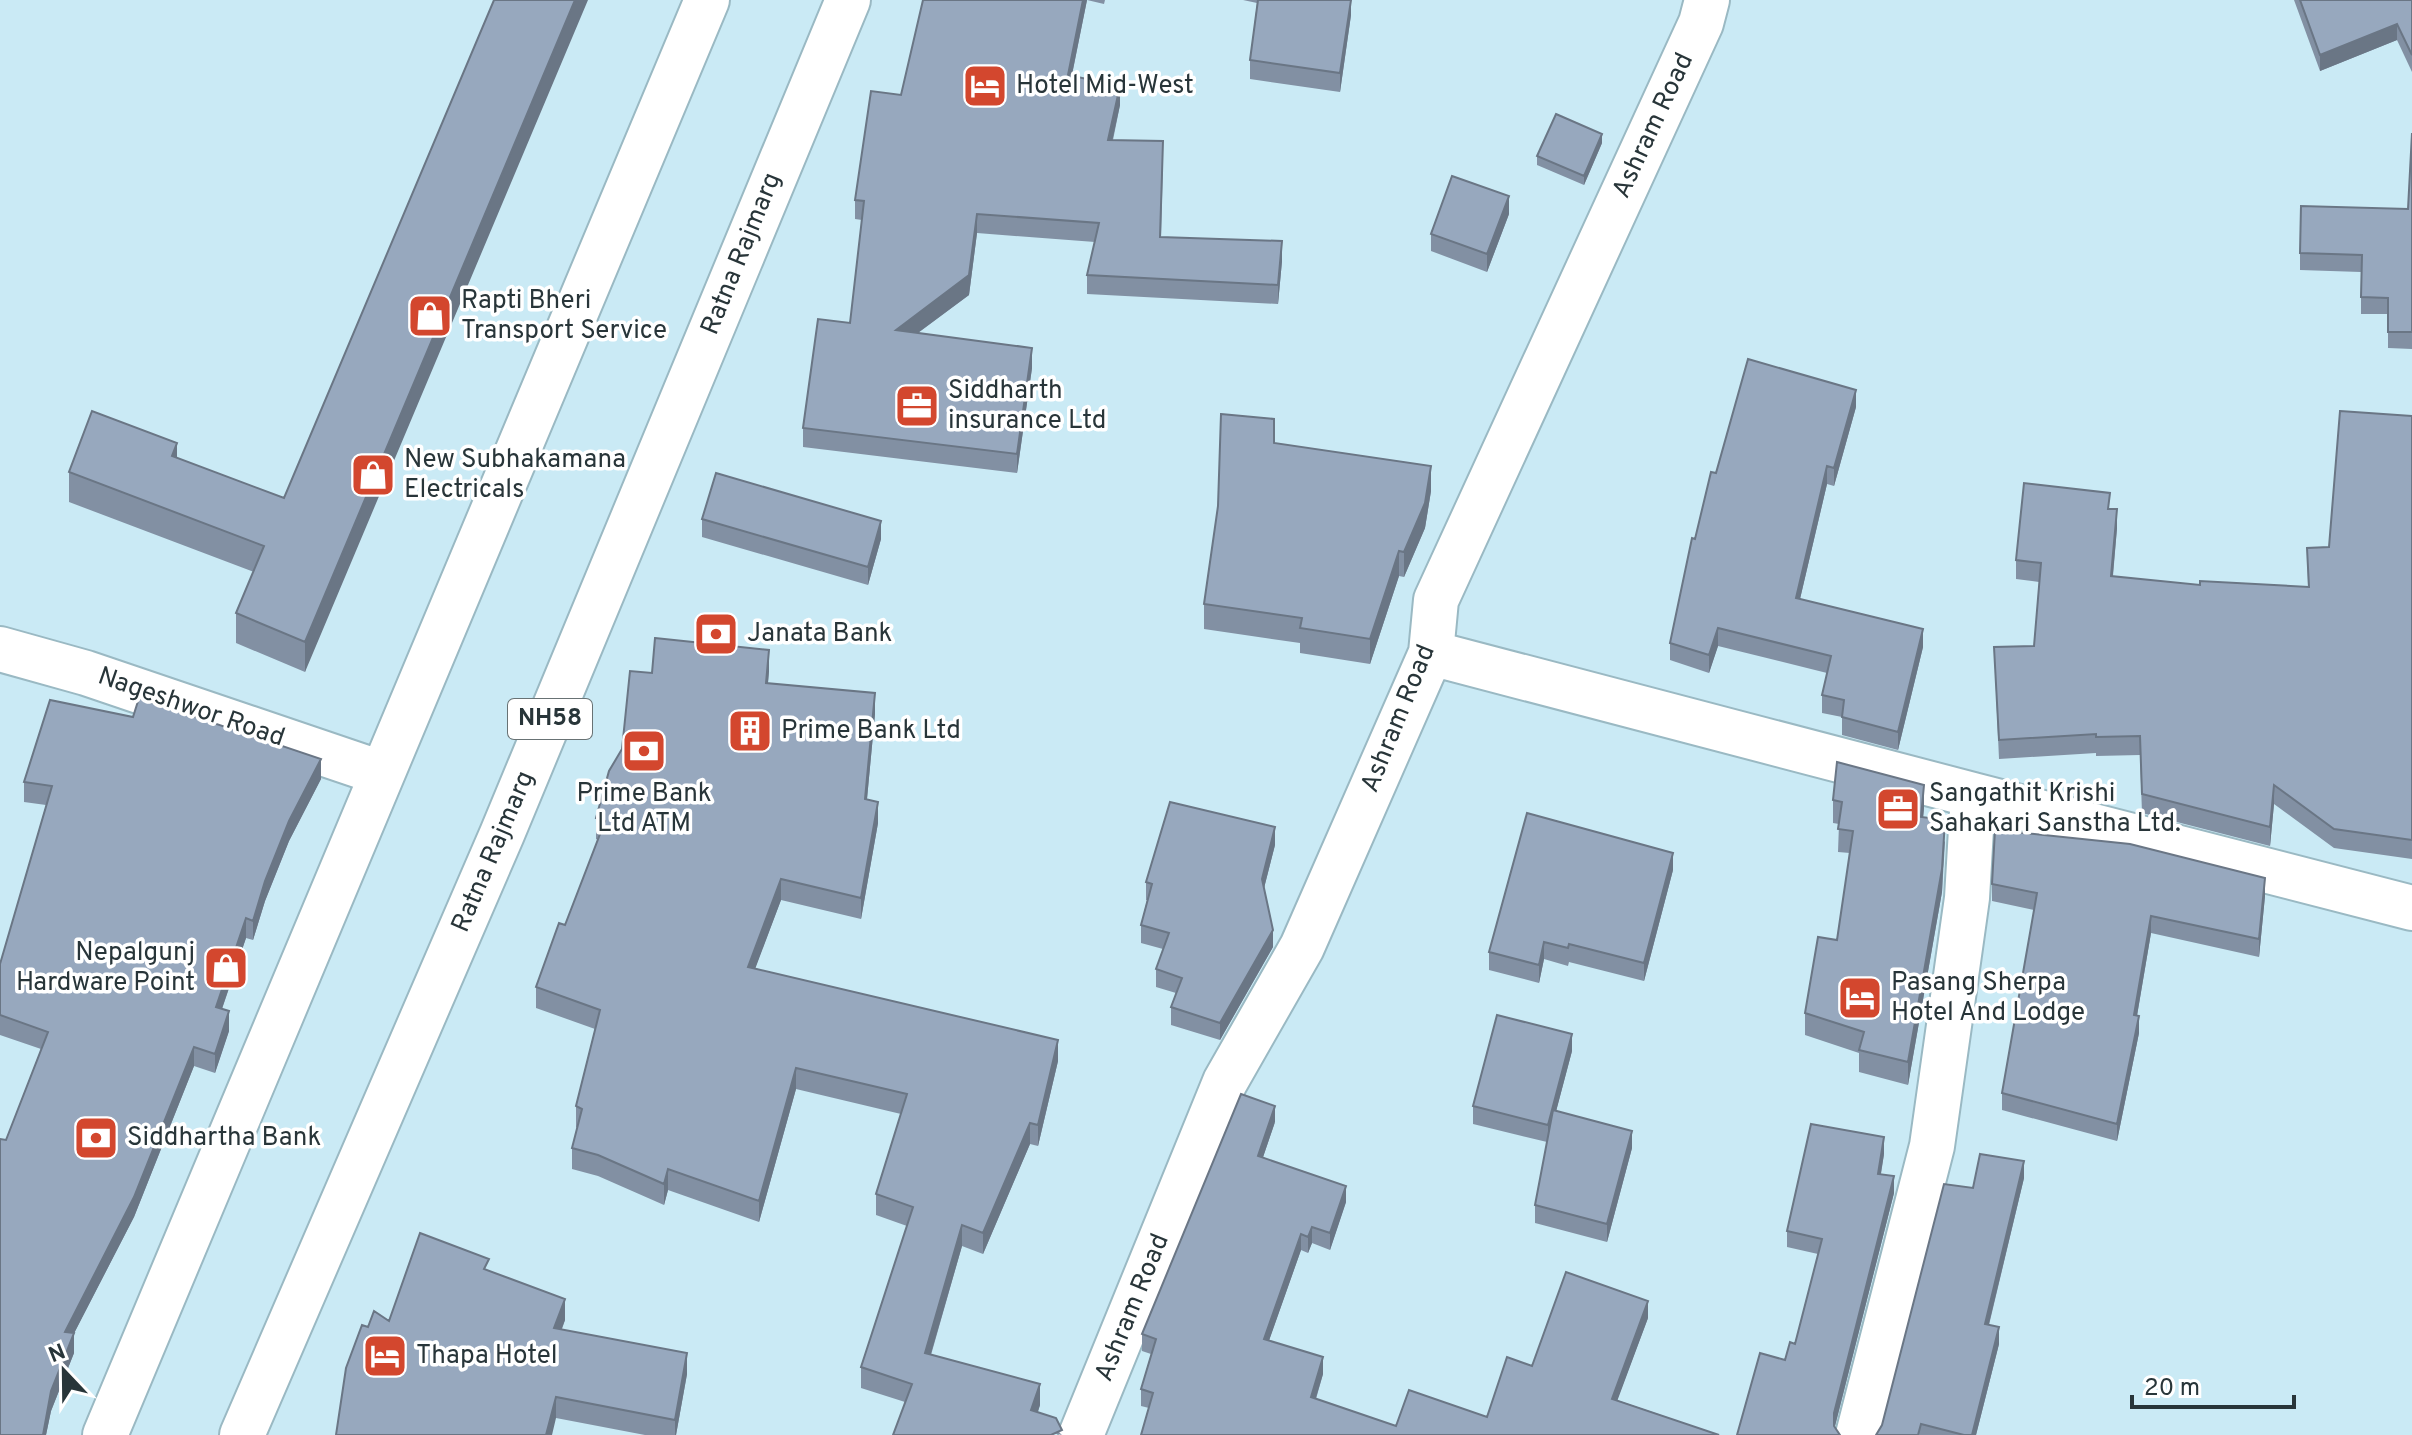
<svg xmlns="http://www.w3.org/2000/svg" width="2412" height="1435" viewBox="0 0 2412 1435" font-family="Overpass,sans-serif">
<style>
.lines{fill:none;stroke-linecap:round;stroke-linejoin:round}
.street-casing{stroke:#9ab9c3;stroke-width:48}
.highway-casing{stroke:#9ab9c3;stroke-width:48}
.street{stroke:#fff;stroke-width:44}
.highway{stroke:#fff;stroke-width:44}
.wall{fill:#8290a3}
.shaded-wall{fill:#6a7685}
.building{fill:#97a8be;stroke:#6a7685;stroke-width:2}
.labels{text-anchor:middle;dominant-baseline:central;stroke-width:7;stroke-linejoin:round;paint-order:stroke}
.shield{fill:#fff;stroke:#687274;stroke-width:2}
.shield-label{font-size:24px;font-weight:bold;fill:#283539}
.poi-label{font-size:26px;fill:#283539;stroke:#fff;text-anchor:start}
.street-label{font-size:26px;fill:#283539;stroke:#fff}
</style>
<rect width="100%" height="100%" fill="#caeaf5"/>
<g class="lines">
<!-- street casing -->
<g class="street-casing">
<path id="street" d="M0,649L86,673L381,773
M1431,653L1973,795
M1081,1435L1225,1082L1302,947L1431,653L1436,600L1701,23L1707,0
M1858,1435L1932,1146L1967,898L1973,795L2412,908"/>
</g>
<!-- highway casing -->
<g class="highway-casing">
<path id="highway" d="M105,1435L707,0
M242,1435L502,834L848,0"/>
</g>
<!-- street -->
<use href="#street" class="street"/>
<!-- highway -->
<use href="#highway" class="highway"/>
</g>
<!-- wall -->
<path class="wall" d="M494,0L305,672L236,643V613L254,572L69,502V472L177,458L284,498Z
M923,0H1087L1072,75L1120,105L1113,140L1163,160L1161,238L1282,261L1278,304L1087,294V275L1095,242L977,233L969,295L918,333L1032,368L1017,473L803,447V428L850,323L862,220L855,219V200L901,95Z
M1087,0H1105L1104,4Z
M1243,0H1351V15L1340,92L1250,79V60L1257,3Z
M2294,0H2412V72L2397,40L2320,71Z
M2412,133V349L2388,348V314H2361V272L2300,270V253L2408,209Z
M1602,143L1584,185L1537,165V156Z
M1509,214L1487,272L1431,251V234Z
M1856,407L1834,486L1827,484L1800,599L1923,647L1898,750L1842,735V717L1822,713V695L1827,673L1718,646L1709,673L1670,660V643L1695,539L1716,473Z
M2412,416V859L2334,848L2274,804L2270,846L2142,813L2140,755L2096,756V753L1999,759L1994,647L2034,646L2039,582L2016,579V560L2110,509L2117,528L2113,576L2200,585L2308,587L2307,548L2329,547Z
M1274,443L1431,491L1425,528L1404,577L1399,576L1370,664L1300,653V643L1204,629V604Z
M702,519L881,539L868,585L702,537Z
M769,671L768,683L875,714L867,799L878,823L861,919L781,900L755,968L1058,1061L1038,1146L1030,1144L983,1254L962,1246L931,1355L1040,1405L1038,1412L1062,1435L905,1402L861,1388V1367L907,1226L876,1215V1194L901,1114L796,1089L759,1222L668,1190L664,1205L598,1176L572,1169V1148L577,1128L576,1127V1106L595,1029L536,1008V987L565,925L598,840L596,839V818L652,673Z
M321,779L289,841L265,901L253,940L246,938L222,1009L229,1031L215,1073L194,1066L134,1217L74,1333V1353L51,1411L46,1435H0L6,1140L41,1049L0,1035V965L46,805L24,802V782Z
M1833,800L1924,808L1923,817L1945,842L1942,892L1908,1085L1859,1072V1053L1805,1035V1013L1837,940L1850,853L1838,852L1839,824L1833,823Z
M1275,845L1264,888L1273,947L1220,1040L1171,1025V1007L1176,993L1156,987V969L1163,949L1141,943V925L1147,900H1146V882Z
M1673,870L1644,981L1569,962L1568,966L1544,959L1539,983L1489,970V952Z
M1992,884L2265,896L2259,957L2151,933L2137,1016L2139,1033L2117,1141L2002,1110V1093L2034,910L1992,901Z
M1572,1051L1556,1111L1632,1148L1607,1242L1535,1223V1205L1547,1142L1473,1124V1106Z
M1275,1122L1263,1157L1346,1202L1330,1250L1312,1243L1308,1253L1301,1250L1269,1340L1323,1374L1316,1399L1396,1426L1487,1417L1532,1366L1648,1318L1617,1400L1719,1435H1141L1149,1408L1141,1406V1389L1151,1354L1142,1351V1334Z
M1884,1154L1881,1174L1894,1193L1835,1426L1785,1360L1795,1344L1818,1254L1787,1247V1231Z
M2024,1178L1989,1325L1999,1344L1976,1435H1876L1882,1425L1973,1188Z
M489,1271L565,1320L562,1329L687,1374L676,1435H645L556,1418L368,1327L389,1321Z"/>
<!-- shaded-wall -->
<path class="shaded-wall" d="M575,0H588L305,672V642Z
M1083,0H1087L1068,94V75Z
M1351,0V15L1340,92V73Z
M2397,24V40L2320,71V55Z
M1120,86V105L1108,160V140Z
M1602,134V143L1584,185V176Z
M1509,196V214L1487,272V254Z
M977,214V233L969,295L896,349V330Z
M1282,241V261L1278,304V285Z
M1032,348V368L1017,473V454Z
M1856,390V407L1834,486V468Z
M177,443V473L172,456Z
M1431,466V491L1425,528L1404,577V552Z
M1827,466V484L1796,616V598Z
M2117,509V528L2111,595V576Z
M881,521V539L868,585V567Z
M1399,551V576L1370,664V639Z
M1718,628V646L1709,673V655Z
M1923,629V647L1898,750V732Z
M769,650V671L766,704V683Z
M875,693V714L865,820V799Z
M321,759V779L289,841L265,901L253,940V921L265,881L289,821Z
M1924,785V808L1921,840V817Z
M2274,785V804L2270,846V827Z
M878,802V823L861,919V898Z
M1945,820L1942,892L1908,1085V1062Z
M1275,827V845L1262,896V879Z
M1673,853V870L1644,981V963Z
M2265,878V896L2259,957V939Z
M781,879V900L748,988V967Z
M2151,916V933L2134,1033V1015Z
M246,918V938L216,1026V1007Z
M1273,930V947L1220,1040V1023Z
M1544,942V959L1539,983V965Z
M229,1011V1031L215,1073V1054Z
M2139,1016V1033L2117,1141V1124Z
M1572,1034V1051L1548,1142V1125Z
M1058,1040V1061L1038,1146V1125Z
M194,1047V1066L134,1217L65,1351V1332Z
M796,1068V1089L759,1222V1201Z
M1275,1106V1122L1258,1172V1156Z
M1030,1123V1144L983,1254V1233Z
M1632,1131V1148L1607,1242V1224Z
M1884,1137V1154L1878,1190V1174Z
M2024,1161V1178L1985,1340V1324Z
M668,1169V1190L664,1205V1184Z
M1894,1176V1193L1834,1430V1413Z
M1346,1186V1202L1330,1250V1233Z
M962,1225V1246L925,1374V1353Z
M1312,1227V1243L1308,1253V1237Z
M1301,1234V1250L1264,1355V1339Z
M565,1299V1320L554,1348V1328Z
M1648,1301V1318L1612,1415V1399Z
M1999,1327V1344L1976,1435H1972Z
M74,1333V1353L51,1411L46,1435H43L51,1391Z
M687,1353V1374L676,1435H675V1420Z
M1323,1357V1374L1311,1414V1397Z
M1040,1384V1405L1031,1431V1410Z
M556,1397V1418L552,1435H546Z"/>
<!-- building -->
<path class="building" d="M494,0H575L305,642L236,613L264,546L69,472L92,411L177,443L172,456L284,498Z
M923,0H1083L1068,75L1120,86L1108,140L1163,141L1160,237L1282,241L1278,285L1087,275L1099,223L977,214L969,275L896,330L1032,348L1017,454L803,428L818,319L850,323L864,201L855,200L871,91L901,95Z
M1258,0H1351L1340,73L1250,60Z
M2300,0H2412V55L2397,24L2320,55Z
M1556,114L1602,134L1584,176L1537,156Z
M2412,133V332H2388V298L2361,297L2362,255L2300,253L2301,206L2408,209Z
M1452,176L1509,196L1487,254L1431,234Z
M1748,359L1856,390L1834,468L1827,466L1796,598L1923,629L1898,732L1842,717L1844,700L1822,695L1831,656L1718,628L1709,655L1670,643L1692,538L1695,539L1711,472L1716,473Z
M2340,411L2412,416V840L2334,829L2274,785L2270,827L2142,794L2140,736L2096,737V734L1999,740L1994,647L2034,646L2041,563L2016,560L2024,483L2110,493L2108,509H2117L2111,576L2200,585V581L2309,587L2307,548L2329,547Z
M1221,414L1274,419V443L1431,466L1425,503L1404,552L1399,551L1370,639L1300,628L1302,618L1204,604L1218,506Z
M716,473L881,521L868,567L702,519Z
M655,638L769,650L766,683L875,693L865,799L878,802L861,898L781,879L748,967L1058,1040L1038,1125L1030,1123L983,1233L962,1225L925,1353L1040,1384L1031,1410L1056,1418L1062,1430L1051,1435H893L912,1384L861,1367L913,1207L876,1194L907,1094L796,1068L759,1201L668,1169L664,1184L598,1155L572,1148L582,1109L576,1106L600,1010L536,987L559,923L565,925L605,821L596,818L609,771L622,749L630,671L652,673Z
M139,698L321,759L289,821L265,881L253,921L246,918L216,1007L229,1011L215,1054L194,1047L134,1197L65,1332L74,1333L51,1391L43,1435H0V1139L6,1140L48,1032L0,1015V964L52,786L24,782L50,700L133,717Z
M1837,762L1924,785L1921,817L1945,820L1942,869L1908,1062L1859,1050L1864,1032L1805,1013L1818,937L1837,940L1853,831L1838,829L1842,802L1833,800Z
M1170,802L1275,827L1262,879L1273,930L1220,1023L1171,1007L1182,978L1156,969L1169,933L1141,925L1152,884L1146,882Z
M1527,813L1673,853L1644,963L1569,944L1568,948L1544,942L1539,965L1489,952Z
M1995,830L2130,844L2265,878L2259,939L2151,916L2134,1015L2139,1016L2117,1124L2002,1093L2037,893L1992,884Z
M1497,1015L1572,1034L1548,1125L1473,1106Z
M1241,1094L1275,1106L1258,1156L1346,1186L1330,1233L1312,1227L1308,1237L1301,1234L1264,1339L1323,1357L1311,1397L1396,1426L1409,1390L1487,1417L1507,1357L1532,1366L1566,1272L1648,1301L1612,1399L1719,1435H1141L1153,1393L1141,1389L1156,1339L1142,1334Z
M1553,1110L1632,1131L1607,1224L1535,1205Z
M1811,1124L1884,1137L1878,1174L1894,1176L1834,1413V1426L1840,1435H1737L1760,1353L1785,1360L1790,1342L1795,1344L1822,1239L1787,1231Z
M1980,1154L2024,1161L1985,1324L1999,1327L1972,1435H1964L1921,1424L1918,1435H1876L1882,1425L1944,1184L1973,1188Z
M420,1233L489,1259L484,1269L565,1299L554,1328L687,1353L675,1420L556,1397L546,1435H336L346,1368L362,1325L368,1327L374,1311L389,1321Z"/>
<!-- icons -->
<defs>
<g id="hotel-square" transform="scale(2.3)"><rect x="-9" y="-9" width="18" height="18" rx="4" fill="#d3472e" stroke="#fff"/><path d="M-6-4.5h1.5V1H6V5H4.5V3h-9V5H-6ZM-4 0a1.8 1.8 0 1 1 3.6 0ZM.5 0V-2.5h3Q6-2.5 6 0Z" fill="#fff"/></g>
<g id="shop-square" transform="scale(2.3)"><rect x="-9" y="-9" width="18" height="18" rx="4" fill="#d3472e" stroke="#fff"/><path d="M-5-2.5h2.3a2.7 3.5 0 0 1 5.4 0H5L5.5 6h-11ZM-1.5-2.5h3a1.5 2.3 0 0 0-3 0Z" fill="#fff"/></g>
<g id="office-square" transform="scale(2.3)"><rect x="-9" y="-9" width="18" height="18" rx="4" fill="#d3472e" stroke="#fff"/><path d="M-6-3h4V-5.5h4V-3h4V5H-6ZM-1-4.5V-3h2v-1.5ZM-6 0V1H6V0Z" fill="#fff"/></g>
<g id="bank-square" transform="scale(2.3)"><rect x="-9" y="-9" width="18" height="18" rx="4" fill="#d3472e" stroke="#fff"/><path d="M-6-4H6V4H-6ZM0-2.3a2.3 2.3 0 1 0 0 4.6a2.3 2.3 0 1 0 0-4.6Z" fill="#fff"/></g>
<g id="building-square" transform="scale(2.3)"><rect x="-9" y="-9" width="18" height="18" rx="4" fill="#d3472e" stroke="#fff"/><path d="M-4-6H4V6H1V3H-1V6H-4ZM-2.5-4.3h1.7v1.8h-1.7ZM.8-4.3h1.7v1.8H.8ZM-2.5-1h1.7V.8h-1.7ZM.8-1h1.7V.8H.8Z" fill="#fff"/></g>
</defs>
<g fill-rule="evenodd">
<use href="#hotel-square" x="985" y="86"/>
<use href="#shop-square" x="430" y="316"/>
<use href="#office-square" x="917" y="406"/>
<use href="#shop-square" x="373" y="475"/>
<use href="#bank-square" x="716" y="634"/>
<use href="#building-square" x="750" y="731"/>
<use href="#bank-square" x="644" y="751"/>
<use href="#office-square" x="1898" y="809"/>
<use href="#shop-square" x="226" y="968"/>
<use href="#hotel-square" x="1860" y="998"/>
<use href="#bank-square" x="96" y="1138"/>
<use href="#hotel-square" x="385" y="1356"/>
</g>
<g class="labels">
<!-- shield labels -->
<rect class="shield" x="508" y="699" width="84" height="40" rx="6"/>
<g class="shield-label">
<text x="550" y="719">NH58</text>
</g>
<!-- poi labels -->
<g class="poi-label">
<text x="1016" y="86">Hotel Mid-West</text>
<text x="461" y="301">Rapti Bheri<tspan x="461" dy="30">Transport Service</tspan></text>
<text x="948" y="391">Siddharth<tspan x="948" dy="30">insurance Ltd</tspan></text>
<text x="404" y="460">New Subhakamana<tspan x="404" dy="30">Electricals</tspan></text>
<text x="747" y="634">Janata Bank</text>
<text x="781" y="731">Prime Bank Ltd</text>
<text x="644" y="794" text-anchor="middle">Prime Bank<tspan x="644" dy="30">Ltd ATM</tspan></text>
<text x="1929" y="794">Sangathit Krishi<tspan x="1929" dy="30">Sahakari Sanstha Ltd.</tspan></text>
<text x="195" y="953" text-anchor="end">Nepalgunj<tspan x="195" dy="30">Hardware Point</tspan></text>
<text x="1891" y="983">Pasang Sherpa<tspan x="1891" dy="30">Hotel And Lodge</tspan></text>
<text x="127" y="1138">Siddhartha Bank</text>
<text x="416" y="1356">Thapa Hotel</text>
</g>
<!-- street labels -->
<g class="street-label">
<text transform="translate(1654 126) rotate(-65)">Ashram Road</text>
<text transform="translate(742 254) rotate(-68)">Ratna Rajmarg</text>
<text transform="translate(191 708) rotate(19)">Nageshwor Road</text>
<text transform="translate(1399 719) rotate(-68)">Ashram Road</text>
<text transform="translate(494 852) rotate(-67)">Ratna Rajmarg</text>
<text transform="translate(1133 1308) rotate(-68)">Ashram Road</text>
</g>
</g>
<!-- north arrow -->
<g transform="translate(64 1371) rotate(338)" stroke="#ffffff" stroke-width="6" paint-order="stroke">
<path d="M0-6L14 30L0 20L-14 30Z" fill="#283539"/>
<text y="-12" font-size="22" font-weight="bold" text-anchor="middle" fill="#283539">N</text>
</g>
<!-- scale -->
<path d="M2132 1395v12h162v-12" fill="none" stroke="#283539" stroke-width="4"/>
<text x="2144" y="1395" font-size="24" fill="#283539" stroke="#ffffff" stroke-width="6" paint-order="stroke">20 m</text>
</svg>
